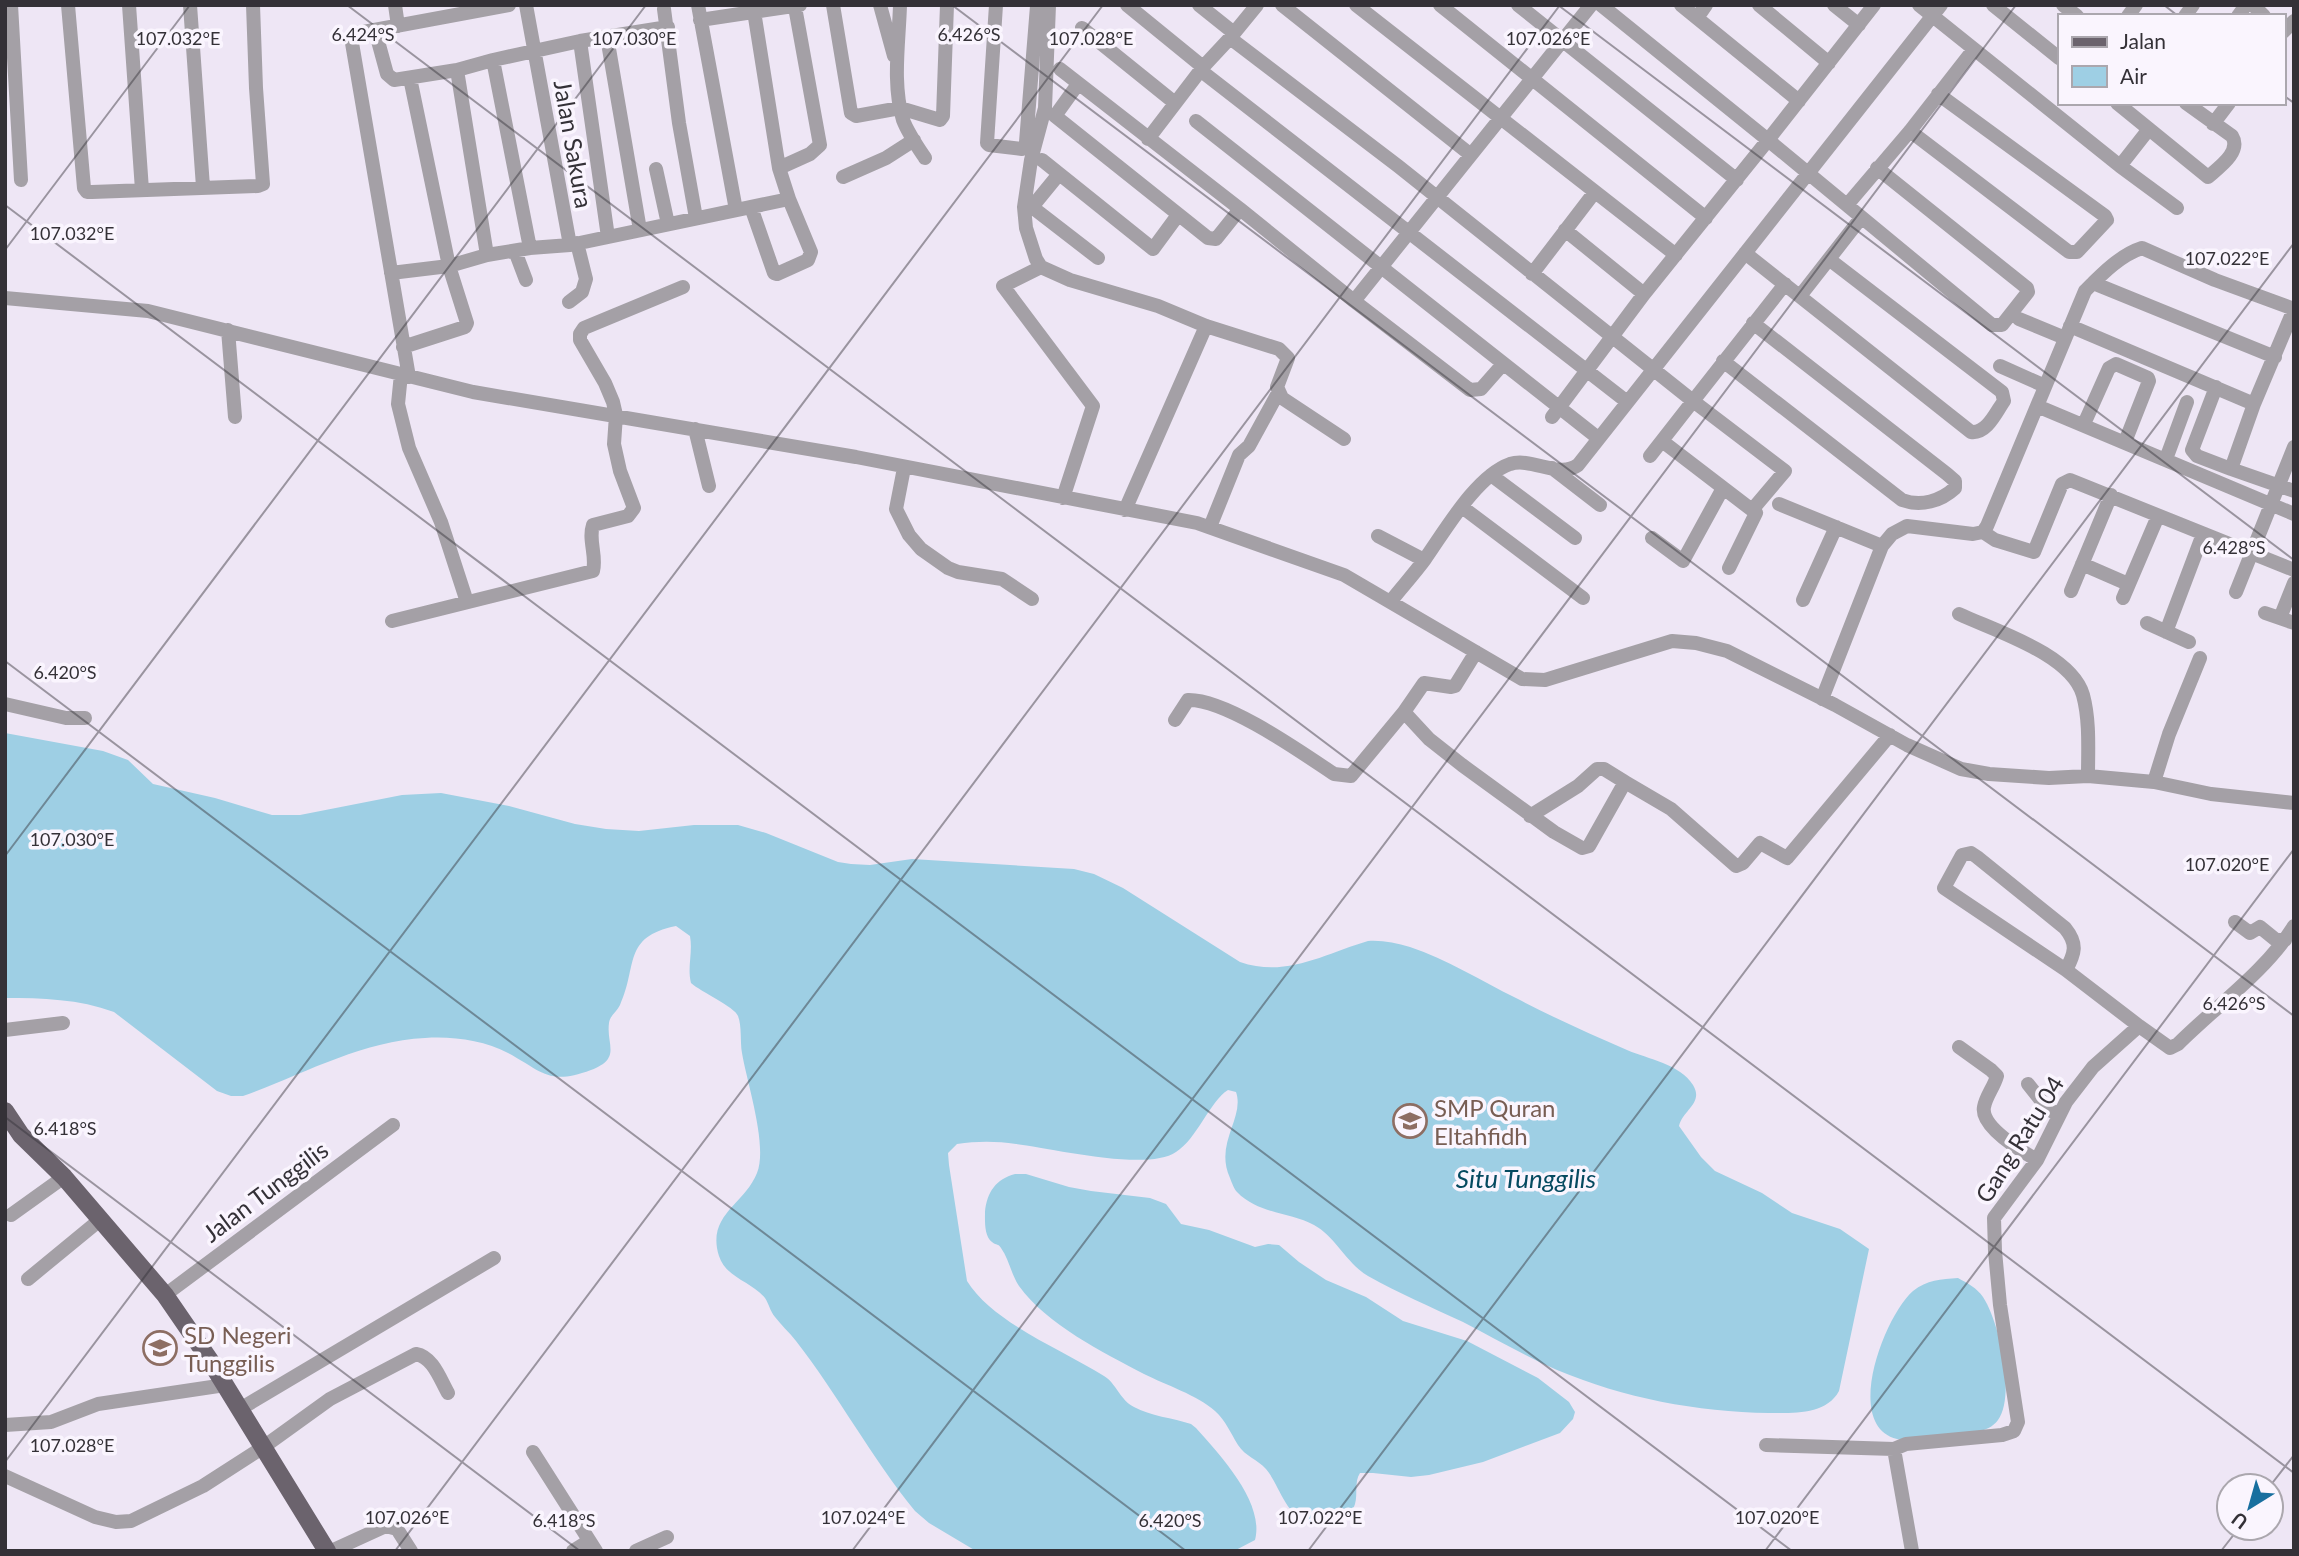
<svg xmlns="http://www.w3.org/2000/svg" width="2299" height="1556" viewBox="0 0 2299 1556" font-family="Lato,sans-serif">
<style>
.water{fill:#9ecfe4}
.lines{fill:none;stroke-linecap:round;stroke-linejoin:round}
.minor{stroke:#a4a0a6;stroke-width:14}
.primary{stroke:#6b636d;stroke-width:18}
.ticks{fill:none;stroke:#343137;stroke-width:2;stroke-opacity:0.45}
.labels{text-anchor:middle;dominant-baseline:central;stroke-width:7;stroke-linejoin:round;paint-order:stroke}
.street-label{font-size:24px;fill:#343137;stroke:#faf5fe}
.education-label{font-size:24px;fill:#785e54;stroke:#faf5fe;text-anchor:start}
.water-label{font-size:26px;font-style:italic;fill:#054a60;stroke:#faf5fe}
.ticks-label{font-size:18px;text-anchor:middle;fill:#343137;stroke:#faf5fe;stroke-width:7;stroke-linejoin:round;paint-order:stroke}
</style>
<rect width="100%" height="100%" fill="#eee6f5"/>
<!-- water -->
<path class="water" d="M5,733L103,751L128,760L153,784L215,798L272,815H300L402,795L441,793L509,806L575,824L606,829L639,831L694,825H738L766,833L838,862L851,864L870,865L912,859L1074,869L1094,874L1123,888L1240,962C1286,978 1324,954 1368,941C1382,940 1396,943 1410,947C1447,959 1481,981 1516,998C1552,1017 1590,1034 1627,1050C1648,1059 1680,1064 1693,1085C1704,1103 1683,1110 1679,1126L1701,1157L1715,1171L1762,1193L1792,1213L1840,1229L1869,1249L1839,1391C1826,1415 1794,1413 1769,1413C1697,1412 1624,1398 1557,1370C1525,1356 1494,1338 1463,1322C1431,1307 1398,1293 1368,1276C1346,1263 1336,1237 1314,1225C1290,1212 1258,1214 1237,1192C1234,1189 1232,1183 1230,1178C1214,1143 1245,1118 1236,1092L1228,1090C1210,1101 1197,1139 1176,1152C1147,1172 1051,1148 1016,1144C996,1141 977,1141 957,1144L948,1153L949,1165L967,1281C993,1323 1063,1350 1104,1376C1116,1383 1120,1400 1134,1407C1150,1416 1173,1418 1191,1424L1196,1428C1219,1454 1265,1502 1255,1540L1234,1551H976L929,1523L915,1511C871,1457 838,1395 796,1341C789,1332 781,1325 775,1317C770,1311 769,1304 765,1298C751,1281 726,1278 719,1256C706,1215 745,1204 757,1173C768,1146 747,1083 742,1053C740,1042 742,1026 738,1016C735,1007 701,992 691,983C687,967 693,953 690,936L676,926C622,937 638,966 620,1005C617,1012 610,1015 609,1023C606,1045 622,1058 591,1070C548,1086 542,1071 508,1053C484,1040 451,1036 425,1038C361,1041 302,1075 243,1096H231L217,1091L114,1012C79,999 42,998 5,998Z
M1015,1174H1026L1069,1187L1091,1191L1150,1198L1166,1204L1181,1224L1209,1230L1255,1247L1268,1244L1279,1245L1299,1262L1326,1280L1366,1297L1403,1321L1467,1341L1538,1378L1569,1402L1575,1412L1573,1419L1560,1433L1483,1462L1429,1475L1411,1477L1373,1473H1360C1354,1482 1358,1494 1355,1504C1351,1519 1322,1524 1308,1521C1286,1517 1279,1484 1266,1469C1258,1460 1245,1456 1238,1445C1230,1432 1226,1421 1215,1411C1197,1395 1166,1385 1144,1374C1104,1353 1046,1324 1019,1286C1011,1274 1009,1259 1001,1248C998,1243 997,1246 992,1242C984,1236 985,1221 985,1212C987,1192 996,1179 1015,1174Z
M1958,1278C1967,1283 1977,1288 1983,1297C1999,1321 2016,1395 1998,1420C1988,1434 1966,1433 1950,1436C1933,1438 1913,1443 1897,1439C1842,1425 1885,1315 1913,1291C1927,1280 1941,1279 1958,1278Z"/>
<g class="lines">
<!-- minor -->
<path class="minor" d="M11,5L21,180
M68,5L84,188L87,192H92L258,186L263,184L256,88L253,5
M129,5L142,190
M190,5L203,187
M395,5L398,26
M526,5L570,245
M698,5L736,210
M833,5L851,113L856,116L900,108L940,120L943,116L947,5
M880,5L894,56
M900,5C899,42 892,84 903,120C908,133 917,146 925,158
M996,5L987,143L989,145L1022,149L1025,147L1026,142L1037,6
M1049,5L1045,108L1031,160L1024,207L1026,228L1036,259L1041,267L1070,280L1158,306L1206,326L1279,349L1288,358L1277,387L1282,398L1344,439
M1127,5L1203,67
M1199,5L1234,33
M1282,5L1471,155
M1356,5L1676,255
M1440,5L1706,218
M1518,5L1737,180
M1681,5L1799,101
M1759,5L1829,63
M1834,5L1859,25
M1874,5L1768,140L1992,325H2002L2028,292L2027,288L1877,168
M1919,5L2120,166L2177,208
M1993,5L2059,58
M2063,5L2077,16
M2253,5L2264,16
M664,9L679,123L696,218
M2128,16L2136,5
M2185,16L2193,5
M2238,16L2246,5
M1697,18L1706,5
M700,20L800,5
M1082,28L1175,103
M375,30L387,74L394,80L457,70L493,60
M2283,32L2294,21
M607,37L640,230
M1230,38L1257,5
M580,41L608,237
M1060,69L1240,209
M457,70L487,255
M1200,70L1626,401
M1078,84L1055,116L1208,238L1216,239L1240,209L1354,301
M2117,103L2208,177C2218,168 2242,152 2232,136L2186,103
M1196,121L1598,438
M2213,124L2229,103
M1910,131L2069,252H2077L2107,220L2105,216L1938,94
M1148,139L1203,67L1230,38L1398,166L1693,401L1785,284
M1042,160L1153,249L1178,215
M2120,166L2149,129
M779,168L810,154L820,145L795,7
M656,169L668,224
M1059,174L1032,207L1098,258
M843,177L886,158L914,140
M1847,205L1910,131L1974,49
M751,207L774,273L777,274L808,260L811,252L789,199L779,168L753,5
M1565,230L1644,294
M530,248L493,60L580,41L668,27
M515,251L526,280
M1745,253L1971,432C1987,434 1996,412 2004,401L2002,392L1830,260
M1041,267L1003,286L1093,406L1063,498
M391,273L449,266L487,255L530,248L570,245L789,199
M1532,274L1594,193
M2093,283L2275,357
M1800,296L1861,218
M5,298L148,311L473,392L856,457L1197,523L1344,575L1522,679L1545,680L1672,641L1696,643L1727,651L1835,705L1907,745L1961,769L1989,774L2049,778L2088,776L2154,782L2211,794L2294,803
M569,302L582,292L586,279L577,243
M2294,309L2254,404L2231,469L2294,491
M2019,319L2065,338
M2070,326L2254,404
M228,330L235,417
M403,347L465,327L467,323L449,266L410,78
M1723,361L1902,500C1921,507 1941,501 1955,488V481L1947,474L1753,323
M1503,364L1481,389L1470,390L1354,301L1591,5
M2000,366L2045,386
M401,374L398,404L409,448L441,522L467,602
M409,377L352,43L353,37L358,33L509,5
M2216,387L2192,450L2197,456L2231,469
M2037,406L2294,514
M1552,417L1644,294L1768,140L1601,5
M2084,424L2109,368L2116,364L2148,378L2149,381L2125,442
M695,429L709,486
M1662,441L1756,513L1729,568
M1650,456L1693,401L1785,471L1752,510
M2166,459L2187,402
M904,468L896,509L909,535L921,549L948,568L958,572L1002,579L1032,599
M1552,468L1600,505
M1491,475L1575,538
M1779,504L1882,546
M1462,507L1583,598
M1125,510L1206,326
M1210,527L1239,455L1249,446L1278,393
M1983,532L1995,540L2034,552L2062,484L2070,480L2294,570
M1378,536L1424,560
M1652,538L1683,561L1723,488
M2082,564L2128,584
M2071,591L2111,495
M2236,592L2294,447
M2123,598L2158,516
M1803,600L1836,527
M1391,601C1402,587 1414,574 1425,559C1445,531 1476,476 1510,464C1532,457 1559,479 1578,465L1941,5
M2265,613L2294,623
M1959,614C1995,631 2071,654 2083,695C2090,721 2088,750 2088,776
M2280,618L2294,583
M392,621L593,571C597,556 588,540 593,525L628,516L634,508L620,471L614,444L616,415L613,402L605,383L580,340V334L584,328L683,287
M2147,623L2189,642
M2166,632L2203,534
M1476,652L1455,686L1451,687L1424,683L1404,712L1429,739L1462,765L1554,832L1582,848L1589,846L1625,782L1671,809L1736,866L1743,863L1760,843L1787,858L1890,735
M1822,699L1882,546L1892,534L1907,526L1973,534L1983,532L1987,526L2085,291C2101,275 2120,255 2142,248L2215,280L2294,309
M5,704L66,718H85
M1175,720L1188,700C1226,699 1301,752 1334,774L1351,776L1404,712
M2154,782L2169,734L2200,658
M1530,816L1578,786L1597,769H1604L1625,782
M2235,922L2250,933L2260,927L2276,940H2285
M2066,970C2075,953 2078,944 2065,928L1977,857L1971,853L1962,855L1944,888L2066,970L2139,1026
M5,1030L63,1023
M1959,1047L1991,1070L1997,1076C1994,1087 1986,1096 1984,1107C1980,1127 2023,1152 2037,1160
M2028,1084L2047,1108L2058,1115
M11,1215L64,1177
M28,1279L101,1219
M165,1295L393,1125
M240,1409L494,1258
M5,1425L51,1422L98,1404L225,1385
M1766,1445L1894,1449L1906,1444L2002,1435L2014,1431L2018,1422L2000,1305L1995,1251L1994,1218L2037,1160L2066,1102L2093,1067L2139,1026L2170,1048L2178,1044C2216,1006 2265,972 2294,926
M1894,1449L1912,1551
M533,1452L596,1551
M5,1476L95,1517L116,1522L131,1521L203,1486L262,1448L330,1399L416,1354C433,1357 440,1379 448,1393
M331,1551L386,1526L397,1529L411,1551
M573,1551L589,1541
M636,1551L667,1537"/>
<!-- primary -->
<path class="primary" d="M5,1111L21,1135L64,1177L165,1295L209,1359L327,1551"/>
</g>
<!-- ticks -->
<path class="ticks" d="M347,5L2294,1473M952,5L2294,1016M1558,5L2294,560M2164,5L2178,16M2283,95L2294,103M5,205L1792,1551M5,250L190,5M5,661L1186,1551M5,856L646,5M5,1117L580,1551M5,1462L1103,5M2270,1486L2294,1455M395,1551L1560,5M852,1551L2016,5M1308,1551L2294,243M1765,1551L2294,849M2221,1551L2239,1528"/>
<!-- icons -->
<defs>
<g id="school-ring" transform="scale(1.75)"><circle r="9.5" fill="#faf5fe" stroke="#8d6e63" stroke-width="1.5"/><path d="M0-5L7-2L0 1L-7-2ZM-4 1L0 2.5L4 1V4Q0 6-4 4Z" fill="#8d6e63"/></g>
</defs>
<g fill-rule="evenodd">
<use href="#school-ring" x="1410" y="1121"/>
<use href="#school-ring" x="160" y="1348"/>
</g>
<g class="labels">
<!-- street labels -->
<g class="street-label">
<text transform="translate(574 144) rotate(80)">Jalan Sakura</text>
<text transform="translate(2019 1139) rotate(-58)">Gang Ratu 04</text>
<text transform="translate(265 1191) rotate(-37)">Jalan Tunggilis</text>
</g>
<!-- education labels -->
<g class="education-label">
<text x="1434" y="1107">SMP Quran<tspan x="1434" dy="28">Eltahfidh</tspan></text>
<text x="184" y="1334">SD Negeri<tspan x="184" dy="28">Tunggilis</tspan></text>
</g>
<!-- water labels -->
<g class="water-label">
<text x="1526" y="1178">Situ Tunggilis</text>
</g>
</g>
<g class="ticks-label">
<text x="363" y="41">6.424°S</text>
<text x="969" y="41">6.426°S</text>
<text x="178" y="45">107.032°E</text>
<text x="634" y="45">107.030°E</text>
<text x="1091" y="45">107.028°E</text>
<text x="1548" y="45">107.026°E</text>
<text x="72" y="240">107.032°E</text>
<text x="2227" y="265">107.022°E</text>
<text x="2234" y="554">6.428°S</text>
<text x="65" y="679">6.420°S</text>
<text x="72" y="846">107.030°E</text>
<text x="2227" y="871">107.020°E</text>
<text x="2234" y="1010">6.426°S</text>
<text x="65" y="1135">6.418°S</text>
<text x="72" y="1452">107.028°E</text>
<text x="407" y="1524">107.026°E</text>
<text x="863" y="1524">107.024°E</text>
<text x="1320" y="1524">107.022°E</text>
<text x="1777" y="1524">107.020°E</text>
<text x="564" y="1527">6.418°S</text>
<text x="1170" y="1527">6.420°S</text>
</g>
<!-- border -->
<rect width="2299" height="1556" fill="none" stroke="#343137" stroke-width="14"/>
<!-- legend -->
<rect x="2058" y="14" width="228" height="91" fill="#faf5fe" stroke="#aba7ae" stroke-width="2"/>
<rect x="2072" y="37" width="35" height="10" fill="#6b636d" stroke="#aba7ae" stroke-width="2"/>
<text x="2120" y="49" font-size="21" fill="#343137">Jalan</text>
<rect x="2072" y="66" width="35" height="21" fill="#9ecfe4" stroke="#aba7ae" stroke-width="2"/>
<text x="2120" y="84" font-size="21" fill="#343137">Air</text>
<!-- north arrow -->
<g transform="translate(2250 1507) rotate(217)"><circle r="33" fill="#faf5fe" stroke="#aba7ae" stroke-width="2"/>
<path d="M0-5L12 26L0 18L-12 26Z" fill="#186f9f"/>
<text y="-10" font-size="19" font-weight="bold" text-anchor="middle" fill="#343137">U</text>
</g>
</svg>
